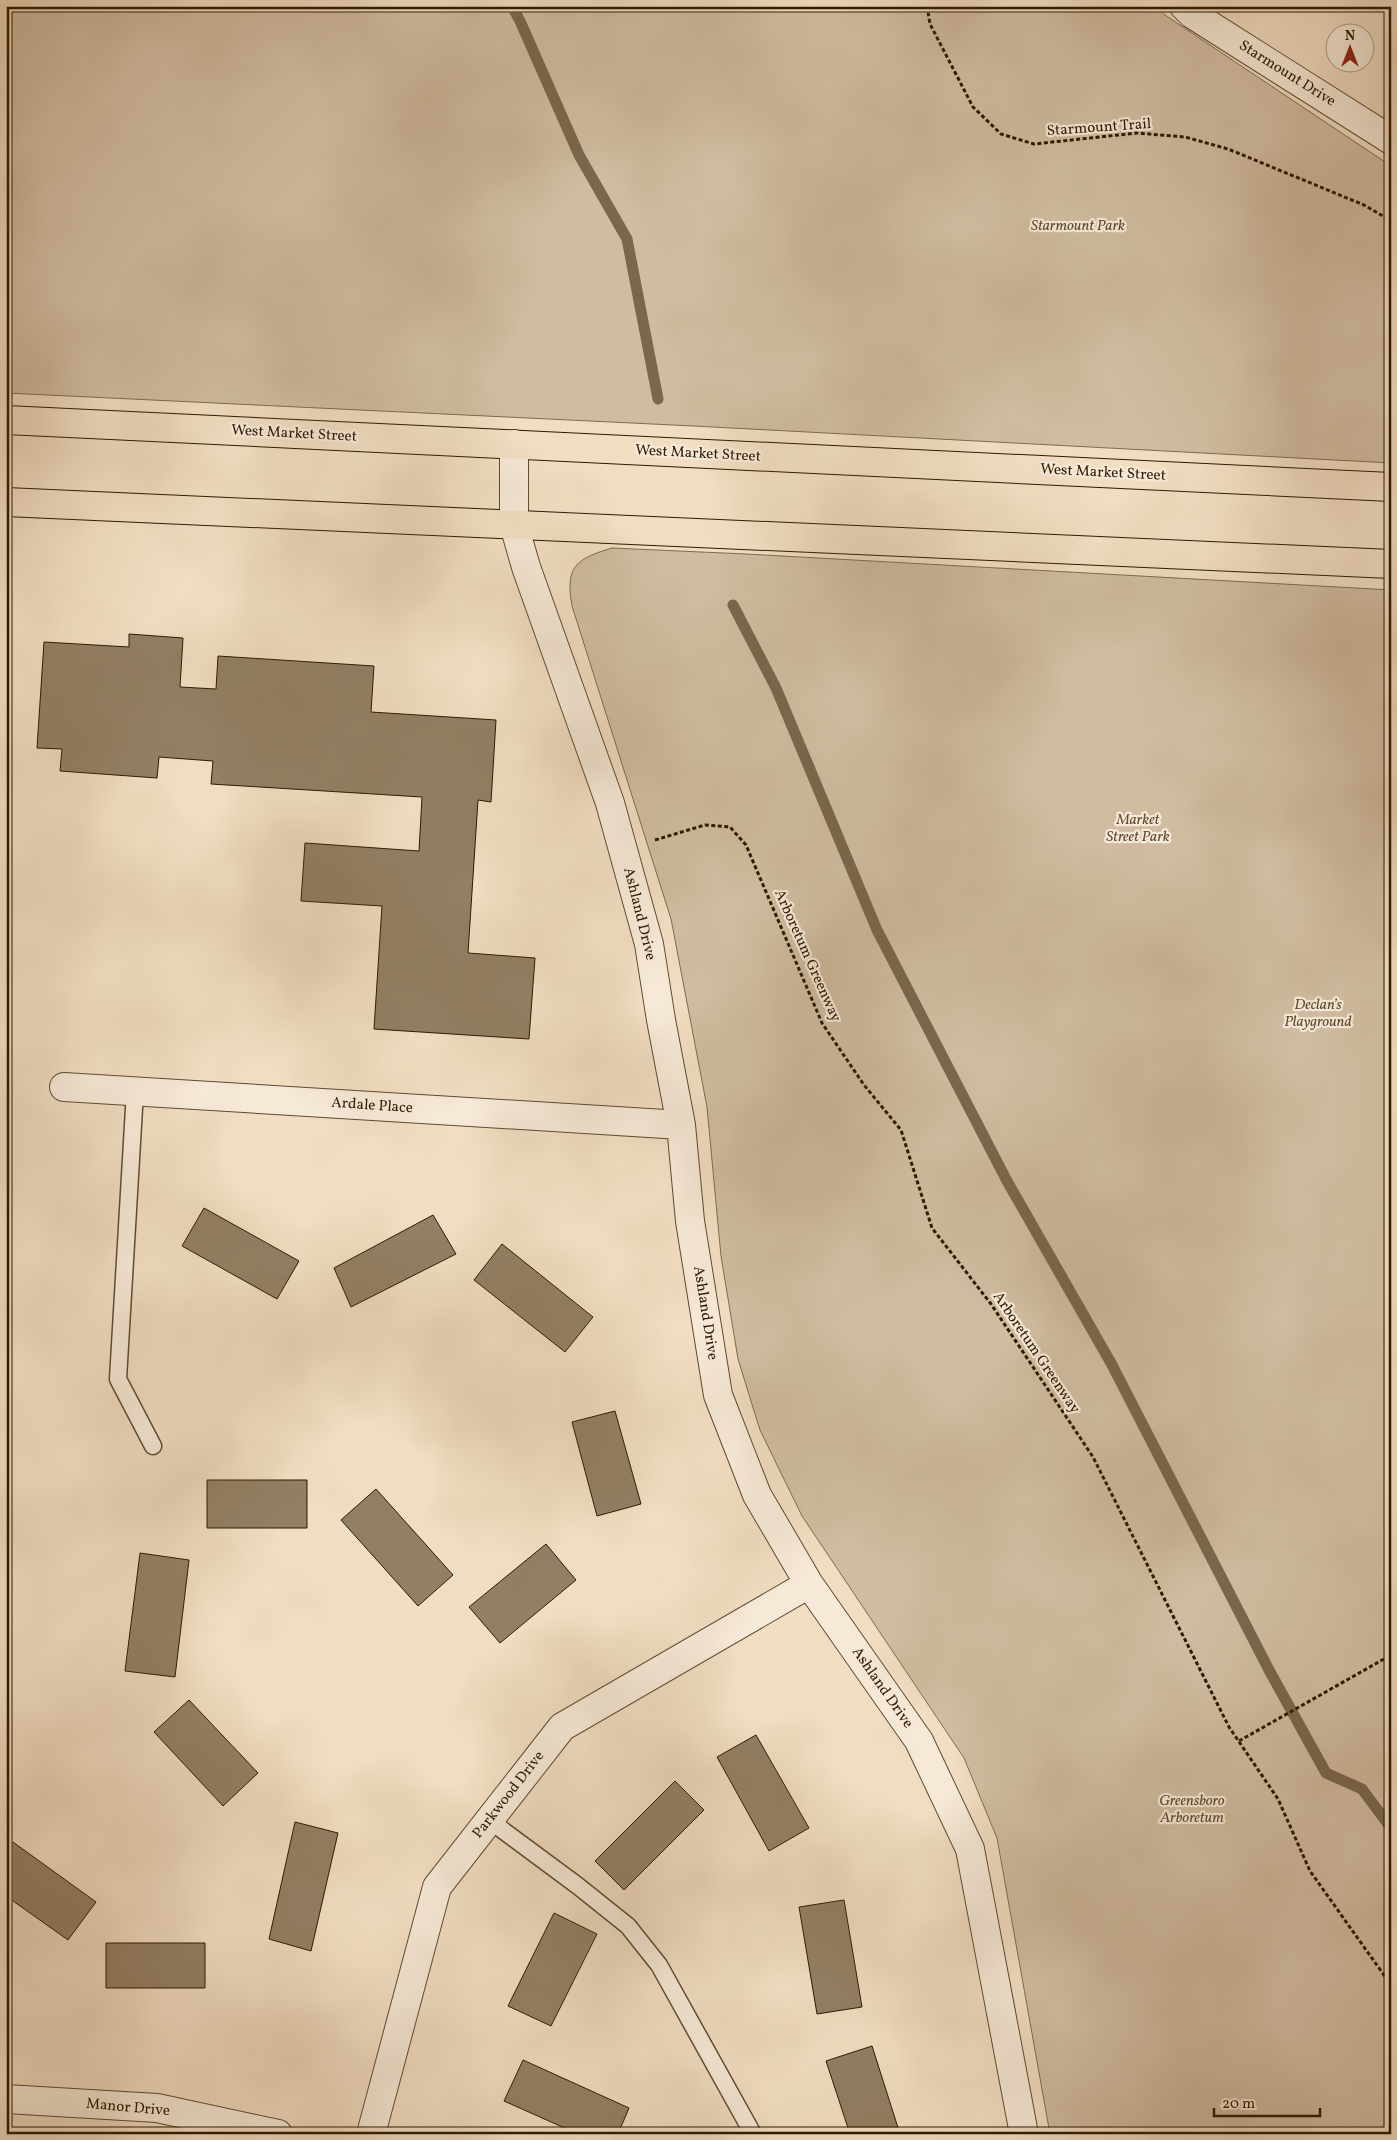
<svg xmlns="http://www.w3.org/2000/svg" width="1397" height="2140" viewBox="0 0 1397 2140" font-family="Vollkorn,serif">
<style>
.green{fill:#d0bca1;stroke:#7e6b50}
.lines{fill:none;stroke-linecap:round;stroke-linejoin:round}
.stream{stroke:#7a674d;stroke-width:11}
.building{fill:#937f65;stroke:#2d1a00}
.lane-casing{stroke:#5e4b30;stroke-width:19}
.street-casing{stroke:#5e4b30;stroke-width:30}
.primary-casing{stroke:#2d1a00;stroke-width:30}
.path{stroke:#2d1a00;stroke-width:3;stroke-dasharray:4 2.5;stroke-linecap:butt}
.lane{stroke:#f6e9d7;stroke-width:16}
.street{stroke:#f6e9d7;stroke-width:28}
.primary{stroke:#f1ddc2;stroke-width:28}
.labels{text-anchor:middle;dominant-baseline:central;stroke-width:4.5;stroke-linejoin:round;paint-order:stroke}
.street-label{font-size:15px;fill:#2d1a00;stroke:#f6e9d7}
.park-label{font-size:15px;font-style:italic;fill:#5e4b30;stroke:#f6e9d7}
</style>
<rect width="100%" height="100%" fill="#f1ddc2"/>
<filter id="stains"><feTurbulence type="fractalNoise" baseFrequency=".004" numOctaves="4"/><feColorMatrix values="0 0 0 0 .2 0 0 0 0 .09 0 0 0 0 .02 0 0 0 .5 -.17"/></filter>
<radialGradient id="worn" r=".72"><stop offset=".6" stop-color="#630" stop-opacity="0"/><stop offset="1" stop-color="#630" stop-opacity=".3"/></radialGradient>
<!-- green -->
<path class="green" d="M6,6H1157L1165,15L1391,166V463L694,426L6,393Z
M612,548L746,554L1391,590V2134H1050L997,1838L964,1758L802,1516L760,1430L738,1359L721,1256L707,1107L671,919L572,606C565,566 576,559 612,548Z"/>
<g class="lines">
<!-- stream -->
<path class="stream" d="M512,6L520,21L579,155L627,239L658,399
M733,605L776,688L877,930L1007,1181L1111,1363L1269,1670L1326,1773L1362,1789L1391,1828"/>
</g>
<!-- building -->
<path class="building" d="M129,634L183,638L180,687L216,689L218,656L374,666L371,712L496,720L491,802L478,800L468,953L535,958L529,1039L374,1029L382,906L301,901L305,843L419,851L422,797L211,784L213,761L159,757L157,778L60,771L62,749L37,748L44,642L129,647Z
M204,1208L299,1261L277,1299L182,1246Z
M433,1215L456,1254L351,1307L334,1268Z
M502,1244L593,1317L565,1352L474,1280Z
M615,1411L641,1504L597,1516L572,1422Z
M207,1480H307V1528H207Z
M376,1489L453,1575L418,1606L341,1520Z
M546,1544L576,1580L500,1643L469,1607Z
M140,1553L189,1560L175,1677L125,1671Z
M189,1700L258,1773L223,1806L154,1732Z
M756,1735L809,1828L769,1851L717,1757Z
M675,1781L704,1810L624,1890L595,1861Z
M295,1822L338,1833L311,1951L269,1939Z
M6,1837L96,1902L68,1940L6,1896Z
M844,1900L862,2007L817,2014L799,1907Z
M554,1913L597,1934L551,2026L508,2006Z
M106,1943H205V1988H106Z
M872,2046L900,2134H850L826,2061Z
M523,2060L629,2108L618,2134H578L504,2101Z"/>
<g class="lines">
<!-- lane casing -->
<g class="lane-casing">
<path id="lane" d="M135,1091L118,1379L153,1446
M489,1820L578,1886L628,1926L659,1965L753,2134"/>
</g>
<!-- street casing -->
<g class="street-casing">
<path id="street" d="M1184,6L1192,14L1391,140
M514,444V525L526,567L610,803L649,944L661,1020L681,1125L690,1221L718,1395L757,1495L809,1584L919,1741L970,1849L1024,2134
M64,1087L681,1125
M6,2099L157,2108L278,2134
M371,2134L437,1887L562,1727L809,1584"/>
</g>
<!-- primary casing -->
<g class="primary-casing">
<path id="primary" d="M6,420L1391,487
M6,502L1391,564"/>
</g>
<!-- path -->
<path class="path" d="M927,6L930,24L973,107L1001,134L1034,144L1137,133L1185,137L1228,149L1364,205L1388,219L1391,224
M655,840L705,825L730,827L746,845L822,1023L864,1085L901,1130L932,1228L991,1304L1093,1457L1229,1727L1278,1799L1310,1871L1391,1985
M1239,1741L1391,1655"/>
<!-- lane -->
<use href="#lane" class="lane"/>
<!-- street -->
<use href="#street" class="street"/>
<!-- primary -->
<use href="#primary" class="primary"/>
</g>
<g class="labels">
<!-- street labels -->
<g class="street-label">
<text transform="translate(1287 74) rotate(32)">Starmount Drive</text>
<text transform="translate(1099 128) rotate(-4)">Starmount Trail</text>
<text transform="translate(294 434) rotate(3)">West Market Street</text>
<text transform="translate(698 454) rotate(3)">West Market Street</text>
<text transform="translate(1103 473) rotate(3)">West Market Street</text>
<text transform="translate(639 914) rotate(76)">Ashland Drive</text>
<text transform="translate(807 956) rotate(66)">Arboretum Greenway</text>
<text transform="translate(372 1106) rotate(4)">Ardale Place</text>
<text transform="translate(705 1313) rotate(81)">Ashland Drive</text>
<text transform="translate(1036 1353) rotate(56)">Arboretum Greenway</text>
<text transform="translate(882 1688) rotate(55)">Ashland Drive</text>
<text transform="translate(509 1795) rotate(-52)">Parkwood Drive</text>
<text transform="translate(128 2108) rotate(5)">Manor Drive</text>
</g>
<!-- park labels -->
<g class="park-label">
<text x="1078" y="226">Starmount Park</text>
<text x="1138" y="820">Market<tspan x="1138" dy="17">Street Park</tspan></text>
<text x="1318" y="1005">Declan’s<tspan x="1318" dy="17">Playground</tspan></text>
<text x="1192" y="1801">Greensboro<tspan x="1192" dy="17">Arboretum</tspan></text>
</g>
</g>
<!-- margin -->
<rect width="1397" height="2140" fill="none" stroke="#f1ddc2" stroke-width="25"/>
<rect x="8" y="8" width="1382" height="2125" fill="none" stroke="#2d1a00" stroke-width="2.5"/>
<rect x="12" y="12" width="1372" height="2115" fill="none" stroke="#2d1a00"/>
<!-- north arrow -->
<g transform="translate(1350 48)"><circle r="24" fill="#f6e9d7" stroke="#a69681"/>
<path d="M0-4L9 19L0 12L-9 19Z" fill="#8f2418"/>
<text y="-8" font-size="14" font-weight="bold" text-anchor="middle" fill="#2d1a00">N</text>
</g>
<!-- scale -->
<path d="M1214 2108v8h106v-8" fill="none" stroke="#2d1a00" stroke-width="2.5"/>
<text x="1222" y="2108" font-size="15" fill="#2d1a00" stroke="#f6e9d7" stroke-width="4" paint-order="stroke">20 m</text>
<rect width="100%" height="100%" filter="url(#stains)"/>
<rect width="100%" height="100%" fill="url(#worn)"/>
</svg>
